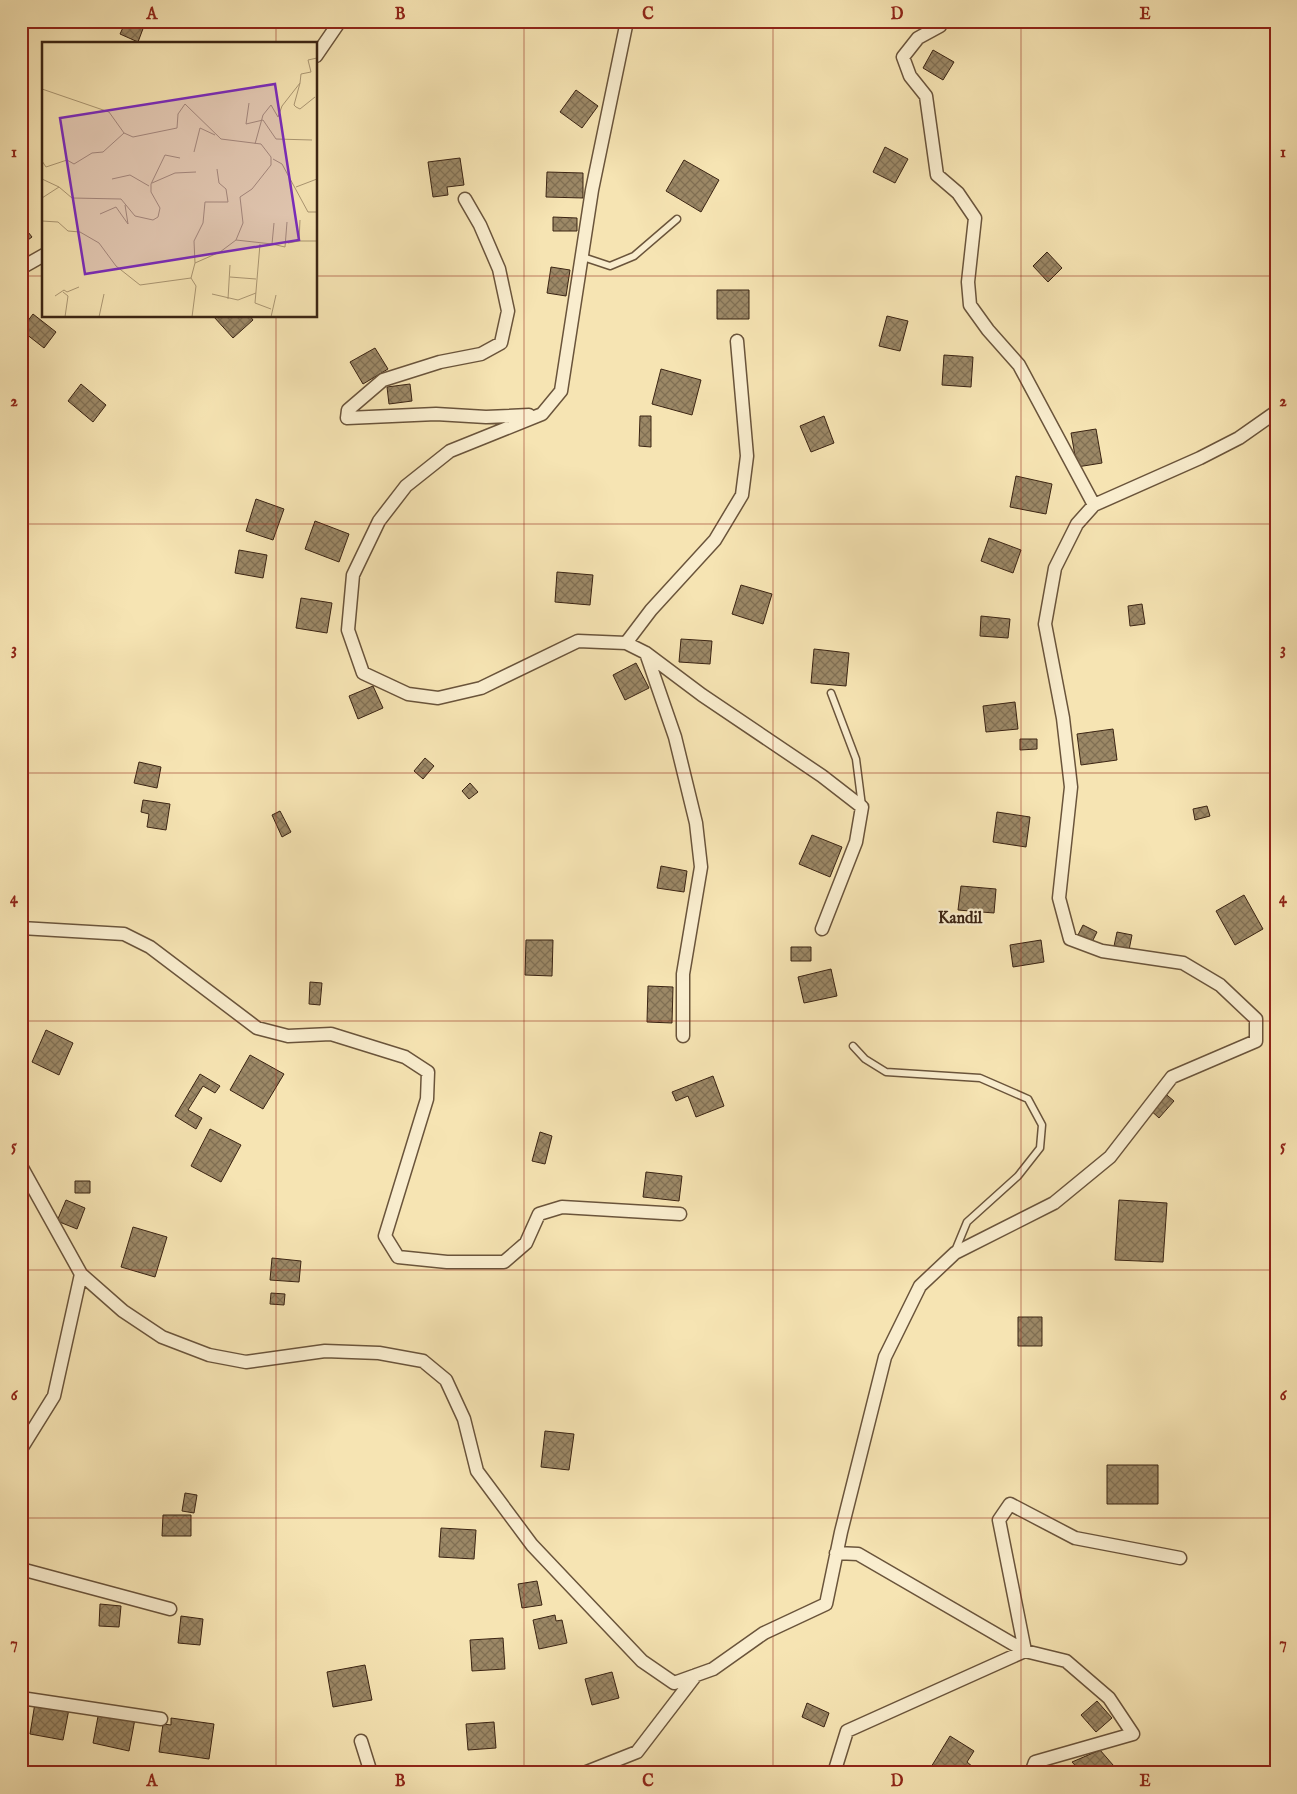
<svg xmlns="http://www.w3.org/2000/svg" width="1297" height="1794" viewBox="0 0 1297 1794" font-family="'IM FELL English',serif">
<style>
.building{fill:url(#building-cross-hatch);stroke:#3b2413}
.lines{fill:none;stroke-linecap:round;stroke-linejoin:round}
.lane-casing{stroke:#6a543b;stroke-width:9}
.street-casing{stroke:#6a543b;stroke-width:15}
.lane{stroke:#f9edce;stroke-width:6}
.street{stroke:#f9edce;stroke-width:12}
.grid{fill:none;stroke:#8f2418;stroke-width:1;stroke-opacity:0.55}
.labels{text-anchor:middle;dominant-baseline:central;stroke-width:4.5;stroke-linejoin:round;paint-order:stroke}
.neighbourhood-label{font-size:16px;font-weight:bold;fill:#3b2413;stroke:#f9edce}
.inset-road{fill:none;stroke:#ab9773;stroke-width:1}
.view{fill:#7b2cbf;fill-opacity:0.15;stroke:#7b2cbf;stroke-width:2.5}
.inset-edge{fill:none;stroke:#3b2413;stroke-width:2.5}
.neatline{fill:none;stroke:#8f2418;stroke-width:2}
.grid-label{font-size:16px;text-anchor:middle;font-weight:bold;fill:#8f2418}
</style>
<defs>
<pattern id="building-cross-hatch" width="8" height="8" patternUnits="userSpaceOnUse" patternTransform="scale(1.25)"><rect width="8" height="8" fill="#9c8866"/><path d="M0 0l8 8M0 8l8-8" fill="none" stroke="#806f53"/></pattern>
</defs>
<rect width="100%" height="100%" fill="#f6e4b3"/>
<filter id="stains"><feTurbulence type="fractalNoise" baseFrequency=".004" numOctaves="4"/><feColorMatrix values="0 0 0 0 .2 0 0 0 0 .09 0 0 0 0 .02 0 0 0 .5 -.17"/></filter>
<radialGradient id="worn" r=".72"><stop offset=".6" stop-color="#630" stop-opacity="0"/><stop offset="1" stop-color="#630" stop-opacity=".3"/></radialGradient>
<!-- building -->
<path class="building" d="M126,21L144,26L138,42L120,34Z
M933,50L954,62L943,80L923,68Z
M576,90L598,106L582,128L560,112Z
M885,147L908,159L895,183L873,172Z
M460,158L464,185L447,187L448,195L433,197L428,162Z
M684,160L719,180L701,212L666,191Z
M547,172L583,173V198L546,197Z
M553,217L577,218V231H553Z
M21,223L32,237L21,245Z
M1047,252L1062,268L1048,282L1033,266Z
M551,267L570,270L566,296L547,293Z
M717,290H749V319H717Z
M33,314L56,332L44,348L21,330Z
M250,316L253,320L233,338L214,317Z
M887,316L908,321L900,351L879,346Z
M375,348L388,369L363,384L350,362Z
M944,355L973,357L971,387L942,385Z
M661,369L701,380L692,415L652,404Z
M81,384L106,405L93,422L68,401Z
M410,384L412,401L389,404L387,387Z
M640,416H651V447L639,446Z
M824,416L834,443L811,452L800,426Z
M1096,429L1102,463L1077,467L1071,433Z
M1016,476L1052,484L1046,514L1010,507Z
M256,499L284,509L273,540L246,531Z
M315,521L349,534L339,562L305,549Z
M989,538L1021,550L1013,573L981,561Z
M239,550L267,555L263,578L235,573Z
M557,572L593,575L590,605L555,602Z
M741,585L772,594L763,624L732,614Z
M301,598L332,603L327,633L296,628Z
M1142,604L1145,624L1130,626L1128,606Z
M981,616L1010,619L1008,638L980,636Z
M681,639L712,641L710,664L679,662Z
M814,649L849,653L846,686L811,683Z
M636,663L649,688L625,700L613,675Z
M373,686L383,708L358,719L349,696Z
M1015,702L1018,729L986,732L983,706Z
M1113,729L1117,760L1081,765L1077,734Z
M1020,739H1037V749L1020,750Z
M425,758L434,766L423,779L414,771Z
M139,762L161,767L157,788L134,783Z
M470,783L478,792L469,799L462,791Z
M143,800L170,804L166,830L147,827L149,814L141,812Z
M1207,806L1210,816L1195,820L1193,809Z
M280,811L291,832L282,837L272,815Z
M997,812L1030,817L1026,847L993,842Z
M812,835L842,847L830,877L799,864Z
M661,866L687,871L684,892L657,888Z
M961,886L996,889L994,913L958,910Z
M1244,895L1263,929L1235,945L1216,911Z
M1083,925L1097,932L1092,942L1078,935Z
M1117,932L1132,935L1129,950L1114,946Z
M526,940H553L552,976L525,975Z
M1041,940L1044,962L1013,967L1010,945Z
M791,947H811V961H791Z
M831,969L837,996L804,1003L798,977Z
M310,982L322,983L320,1005L309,1004Z
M648,986L673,987L672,1023L647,1022Z
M46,1030L73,1043L59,1075L32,1062Z
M250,1055L284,1074L263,1109L230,1090Z
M200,1074L220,1086L215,1093L203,1086L188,1110L202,1118L196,1129L175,1116Z
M713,1076L724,1106L696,1117L688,1096L676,1101L672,1092Z
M1162,1091L1174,1101L1159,1118L1148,1108Z
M210,1129L241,1145L221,1182L191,1166Z
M540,1132L552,1136L545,1164L532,1161Z
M646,1172L682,1176L679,1201L643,1197Z
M75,1181H90V1193H75Z
M66,1200L85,1208L77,1229L57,1221Z
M1119,1200L1167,1203L1163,1262L1115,1260Z
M133,1227L167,1237L155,1277L121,1267Z
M272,1258L301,1261L299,1282L270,1280Z
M271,1293L285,1294L284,1305L270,1304Z
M1018,1317H1042V1346H1018Z
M545,1431L574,1434L569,1470L541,1467Z
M1107,1465H1158V1504H1107Z
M185,1493L197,1495L194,1513L182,1511Z
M163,1515H191V1536H162Z
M441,1528L476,1530L474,1559L439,1557Z
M537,1581L542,1605L522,1608L518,1584Z
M100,1604L121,1606L119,1627L99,1626Z
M555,1615L556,1621L562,1620L567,1643L539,1649L533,1620Z
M181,1616L203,1619L200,1645L178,1643Z
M503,1638L505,1669L472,1671L470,1640Z
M365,1665L372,1700L333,1707L327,1672Z
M612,1672L619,1698L592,1705L585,1679Z
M1097,1701L1112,1718L1096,1732L1081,1715Z
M35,1703L69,1709L63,1740L30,1734Z
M807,1703L829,1713L824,1727L802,1717Z
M99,1711L135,1719L129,1751L93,1743Z
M171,1718L214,1724L209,1759L159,1752L163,1724L171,1725Z
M494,1722L496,1748L468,1750L466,1724Z
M950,1736L974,1751L967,1762L980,1773L928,1772Z
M1100,1750L1120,1773H1082L1072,1762Z"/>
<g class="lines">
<!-- lane casing -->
<g class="lane-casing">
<path id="lane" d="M583,257L610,266L634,256L677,219
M831,693L856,759L862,806
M853,1046L865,1059L886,1072L980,1078L1028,1099L1042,1125L1040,1148L1018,1176L967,1222L955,1251"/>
</g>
<!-- street casing -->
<g class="street-casing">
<path id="street" d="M627,21L592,190L561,391L542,414L450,451L406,486L379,521L353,575L348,630L363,673L408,694L438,698L481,688L578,641L626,643L646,653L702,695L822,776L862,807L856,842L822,929
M942,21L940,26L918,38L903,57L910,76L926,96L937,175L958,193L975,218L968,282L970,305L988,330L1019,365L1094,505
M316,56L340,21
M465,199L480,225L499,269L508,311L501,343L481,354L440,362L383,380L348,410L347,418L436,414L486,417L529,415
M21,268L44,255
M626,643L651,610L715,540L742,495L747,456L737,341
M646,653L675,737L696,823L701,867L683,974V1036
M21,928L124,934L150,947L257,1028L288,1036L331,1034L405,1057L428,1072L427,1099L385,1236L398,1257L447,1262H504L526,1243L539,1214L562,1207L680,1214
M21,1166L81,1274L123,1311L162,1337L209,1355L246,1362L325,1351L379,1353L423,1361L446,1380L464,1419L477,1471L532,1545L642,1661L674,1683L713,1669L764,1633L826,1604L841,1532L885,1357L920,1286L955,1253L1054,1203L1110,1157L1172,1077L1256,1041V1019L1220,985L1183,963L1102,951L1070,939L1059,898L1071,787L1063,718L1045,624L1055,568L1077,524L1094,505L1200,458L1239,438L1276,412
M21,1449L54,1396L81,1274
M836,1553L858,1554L1025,1651L1066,1661L1109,1698L1133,1734L1035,1762L1031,1773
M21,1569L170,1609
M21,1698L161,1719
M361,1741L371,1773
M584,1773L637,1752L696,1675
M834,1773L847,1731L1025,1651L999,1520L1010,1504L1075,1538L1180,1558"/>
</g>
<!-- lane -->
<use href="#lane" class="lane"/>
<!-- street -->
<use href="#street" class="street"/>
</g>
<!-- grid -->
<path class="grid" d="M276,21V44M524,21V1773M773,21V1773M1021,21V1773M21,276H44M316,276H1276M276,316V1773M21,524H1276M21,773H1276M21,1021H1276M21,1270H1276M21,1518H1276"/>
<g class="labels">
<!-- neighbourhood labels -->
<g class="neighbourhood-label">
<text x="960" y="919">Kandil</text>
</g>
</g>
<!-- overview -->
<g transform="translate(42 42)">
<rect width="275" height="275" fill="#f6e4b3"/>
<path class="inset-road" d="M258,41L259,32L269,30L266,18L275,16M0,47L67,70L82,91L91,95L135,86L136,72L143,62L179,97L219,102L229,115V123L210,147L198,155L201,181L194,198L178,210L153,221L149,236L154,244L150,275M207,61L204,82L221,78L234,97L270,98M213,102L221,73L229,63L236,75L240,64L258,41L252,63L254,65L258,67L273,55M152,110L158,86L173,93M231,117L240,122L266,170H275M0,119L4,125L25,118L32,122L50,111L61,110L82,91M0,137L17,145M70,137L88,133L107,144M110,141L133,131L154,130M254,145L275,137M0,156L17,145L30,156L79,157L93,174L111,178L116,175L118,166L109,150V142L123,113L138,116M58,172L74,165L86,182L83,163M0,179L16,180L26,189L38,190L57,201L74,224L98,243L149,236M194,198L230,202L232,181M257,199H275M246,201L257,199L258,178M218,202L213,261L229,267M230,202L243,205L245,180M153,221L152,199L161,181L163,160H186L184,147L177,141L175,127M188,235L214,237M21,250L26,254L23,275M170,252L196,258L214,251M13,254L22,248L25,250L37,245M186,257L188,223M57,275L62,252M229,275L234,253"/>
<path class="view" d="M233,42L257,198L43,232L18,76Z"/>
<rect width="275" height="275" class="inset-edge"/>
</g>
<!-- margin -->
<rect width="1297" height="1794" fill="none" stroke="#f6e4b3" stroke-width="55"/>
<rect x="28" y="28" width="1242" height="1738" class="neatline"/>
<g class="grid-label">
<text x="152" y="19">A</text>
<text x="400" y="19">B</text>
<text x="648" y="19">C</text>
<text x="897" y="19">D</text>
<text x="1145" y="19">E</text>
<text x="14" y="157">1</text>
<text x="1283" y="157">1</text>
<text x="14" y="406">2</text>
<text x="1283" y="406">2</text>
<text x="14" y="654">3</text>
<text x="1283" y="654">3</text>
<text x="14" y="903">4</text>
<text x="1283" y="903">4</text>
<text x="14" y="1151">5</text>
<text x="1283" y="1151">5</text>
<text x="14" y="1400">6</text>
<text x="1283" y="1400">6</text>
<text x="14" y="1648">7</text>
<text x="1283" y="1648">7</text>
<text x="152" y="1786">A</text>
<text x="400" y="1786">B</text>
<text x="648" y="1786">C</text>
<text x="897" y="1786">D</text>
<text x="1145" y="1786">E</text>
</g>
<rect width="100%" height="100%" filter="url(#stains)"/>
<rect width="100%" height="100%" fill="url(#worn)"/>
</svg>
